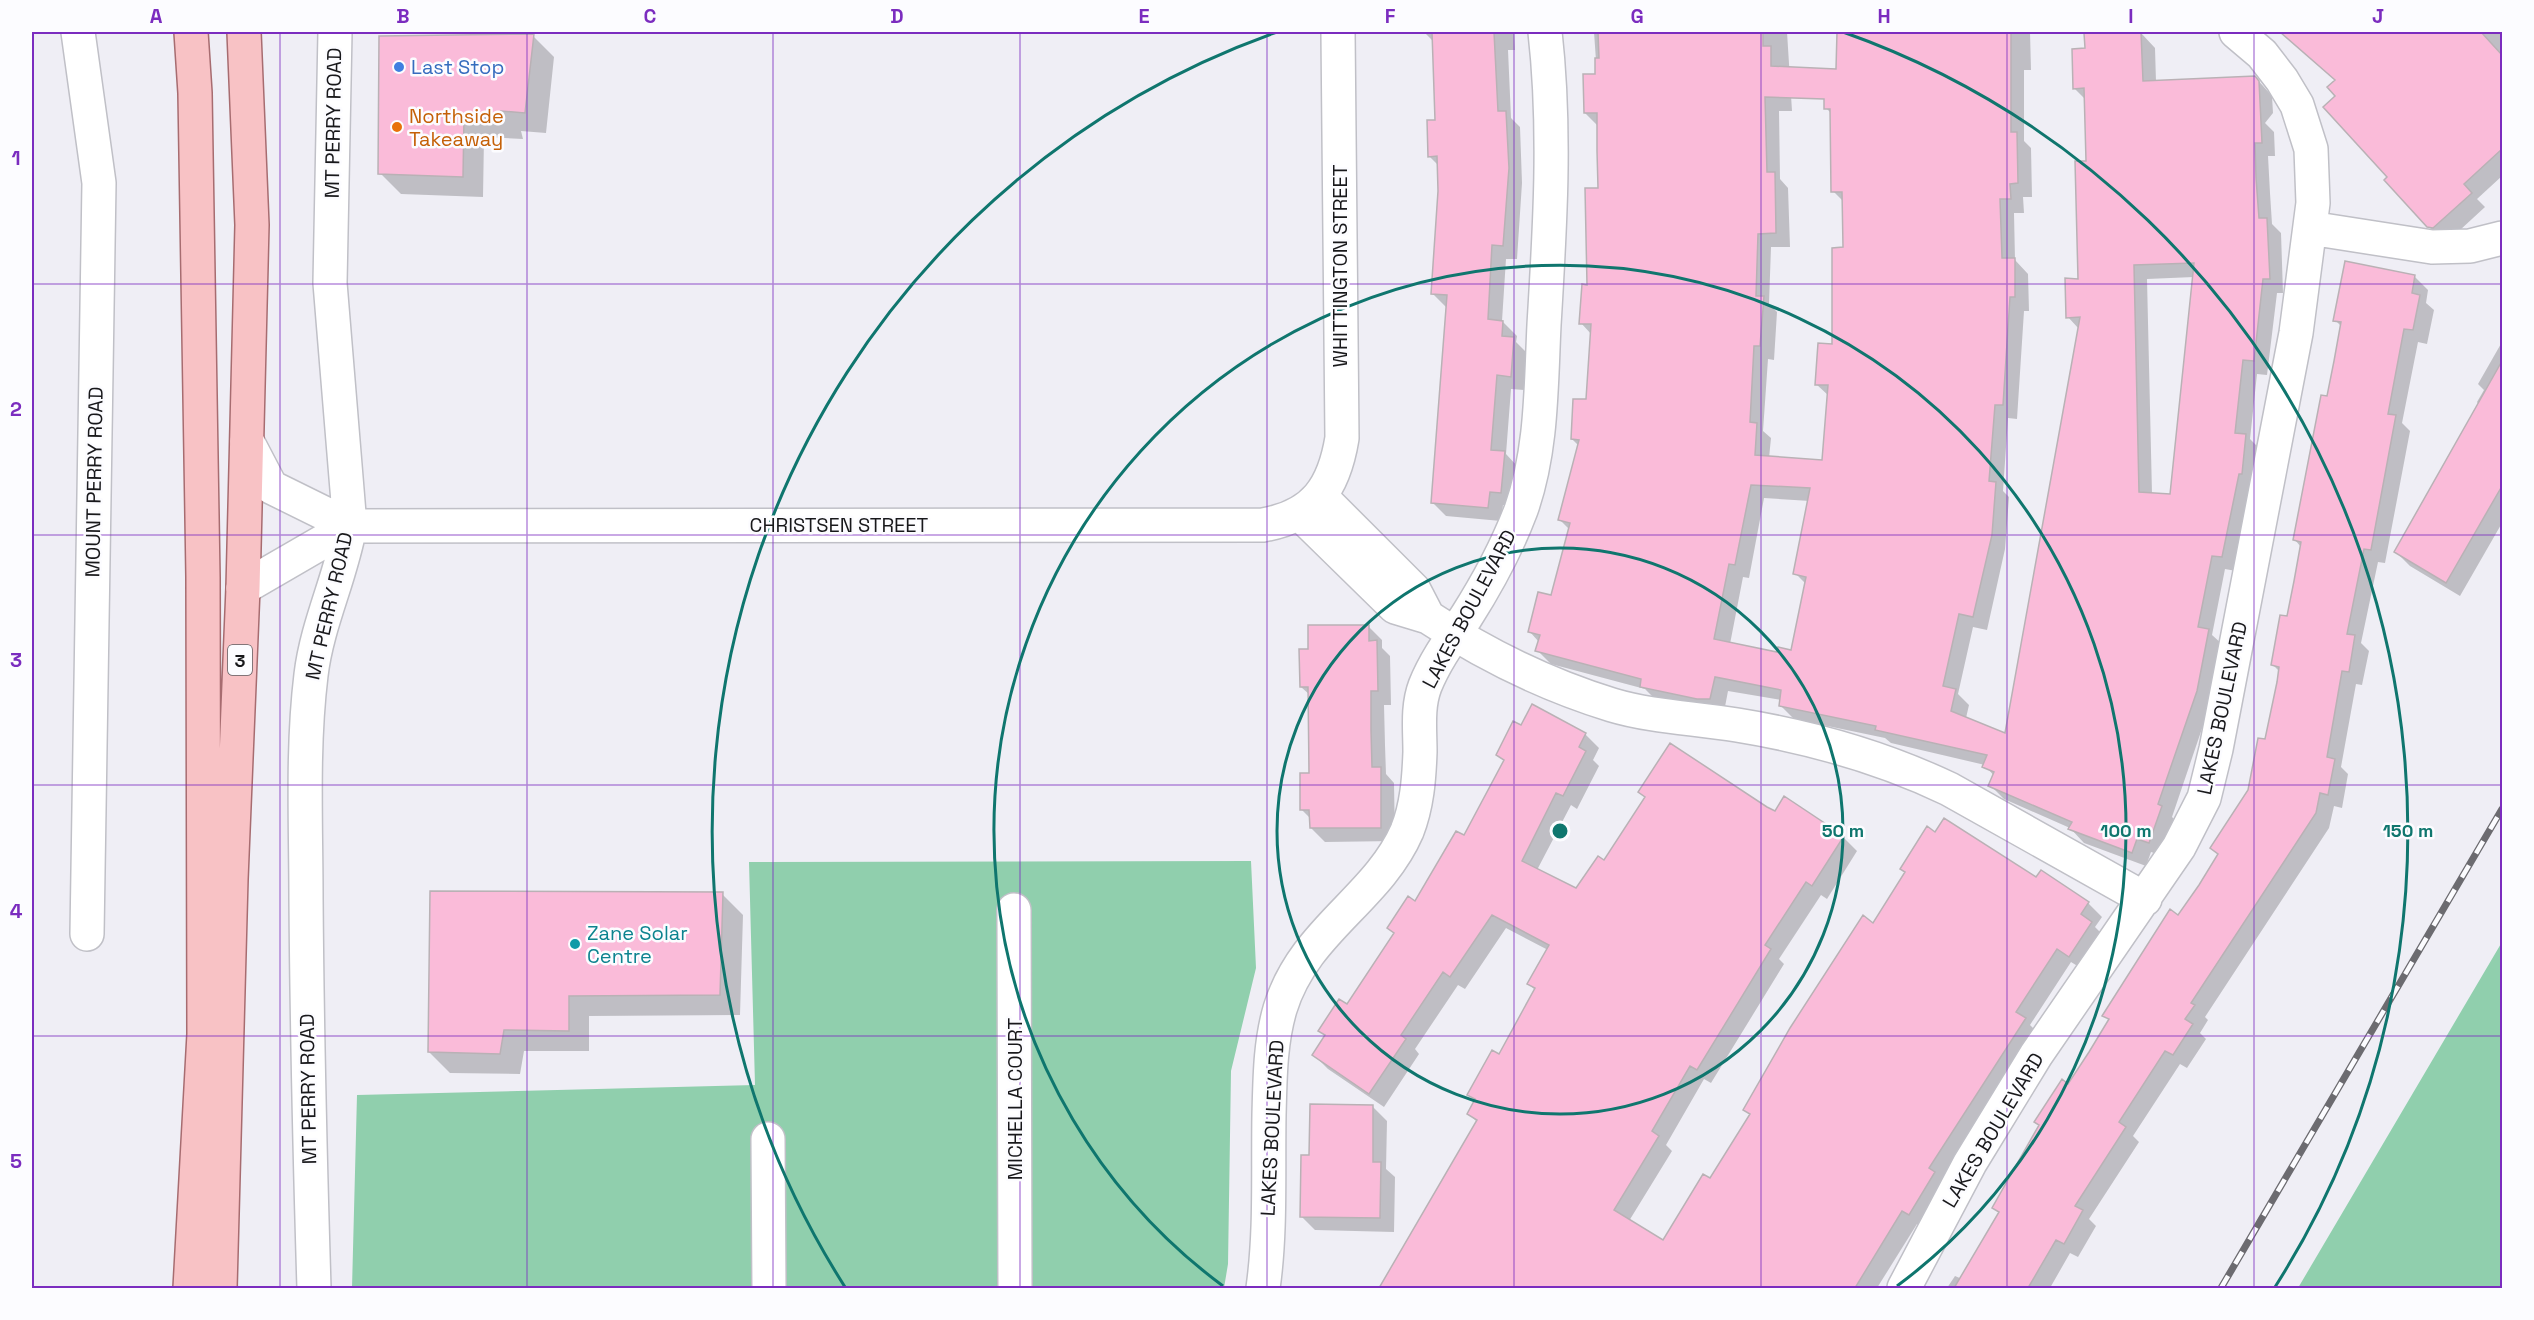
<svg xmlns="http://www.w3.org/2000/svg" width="2534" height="1320" viewBox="0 0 2534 1320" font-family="'Space Grotesk',sans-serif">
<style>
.green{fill:#90cfad}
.shadow{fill:#0003;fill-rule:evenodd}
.building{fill:#fabbd9;stroke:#b9b1b5;stroke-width:1.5;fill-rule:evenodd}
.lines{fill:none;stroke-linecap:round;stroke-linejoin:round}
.minor-casing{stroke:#c0c0c7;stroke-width:36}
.primary-casing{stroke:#a76c70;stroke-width:36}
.minor{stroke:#fff;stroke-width:33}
.primary{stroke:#f8c2c5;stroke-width:33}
.rail-casing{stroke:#6c6b70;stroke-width:7}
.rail{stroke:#fcfcff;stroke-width:4.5;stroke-dasharray:14;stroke-linecap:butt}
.grid{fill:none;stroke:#7b2cbf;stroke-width:1.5;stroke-opacity:0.55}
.ring{fill:none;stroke:#0f766e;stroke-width:3}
.shop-dot{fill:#3f7fe0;stroke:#fcfcff;stroke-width:2}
.food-dot{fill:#e8710a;stroke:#fcfcff;stroke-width:2}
.culture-dot{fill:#0f9aa8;stroke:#fcfcff;stroke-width:2}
.labels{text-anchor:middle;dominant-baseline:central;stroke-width:5;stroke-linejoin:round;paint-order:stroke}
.shield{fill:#fcfcff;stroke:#5c5c5f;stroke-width:1.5}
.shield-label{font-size:18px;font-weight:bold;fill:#18181b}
.shop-label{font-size:20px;fill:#366cbe;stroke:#fcfcff;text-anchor:start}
.food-label{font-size:20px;fill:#c56008;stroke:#fcfcff;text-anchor:start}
.street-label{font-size:20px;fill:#18181b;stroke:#fcfcff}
.culture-label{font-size:20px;fill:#0d838f;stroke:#fcfcff;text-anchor:start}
.centre{fill:#0f766e;stroke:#fcfcff;stroke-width:3}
.ring-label{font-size:18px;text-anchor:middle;font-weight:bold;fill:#0f766e;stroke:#fcfcff;stroke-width:5;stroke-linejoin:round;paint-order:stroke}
.neatline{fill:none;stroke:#7b2cbf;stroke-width:2}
.grid-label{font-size:20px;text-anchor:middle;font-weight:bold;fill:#7b2cbf}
</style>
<rect width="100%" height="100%" fill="#efeef5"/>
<!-- green -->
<path class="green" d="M1251,861L1256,968L1231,1071L1228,1264L1224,1288H352L357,1095L755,1085L749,862Z
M2502,942V1288H2298Z"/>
<!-- shadow -->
<path class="shadow" d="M1424,32H1514L1515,50H1508L1511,118L1520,127L1522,183L1517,259H1506L1502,321L1517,336L1516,342L1527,353L1524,390L1511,389L1506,454L1518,467L1515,506L1503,505L1501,521L1446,516L1432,502L1446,307L1432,293L1439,191L1438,165L1429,156L1437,121L1434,42Z
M1594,32H1787L1792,111H1779L1780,179L1788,188L1790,247H1771L1769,304L1777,312L1774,360L1768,359L1763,431L1771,438L1769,458L1823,461L1829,396L1816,384L1833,346L1844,249V202L1833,191L1831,113L1826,108L1838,71L1839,32H2030L2031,70H2024V141L2031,148L2032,197H2023L2024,213H2014L2015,260L2028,274L2029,311H2024L2017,419L2008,418L2003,491L2009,497L2005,549L1987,630L1973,627L1958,694L1969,705L1966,718L2007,735L2079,329L2068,317L2080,280L2087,163L2086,100L2074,88L2087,50L2141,33L2155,48L2156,82L2255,77L2272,96L2273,113L2265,123L2274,132L2275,156H2268L2270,193L2272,224L2281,233L2283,293H2277L2267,375L2257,374L2250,439L2260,449L2236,571L2225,569L2212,635L2222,644L2210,705L2172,817L2176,821L2163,856L2151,852L2146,866L2084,843L2070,828L2004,799L1990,785L1994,776L1985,765L1891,743L1885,738L1794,719L1780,705L1781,700L1728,691L1724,712L1656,700L1645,689L1551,664L1537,650L1539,642L1530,632L1552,597L1570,530L1559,519L1579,446L1572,439L1588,401L1592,335L1581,323L1588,286L1599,189L1598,126L1585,113L1597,75ZM2194,277L2171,495L2152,494L2147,279ZM1764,498L1810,501L1795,573L1806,584L1792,651L1778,654L1730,644L1743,577L1749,578Z
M2281,32H2346L2317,64Z
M2391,32H2502V176L2477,199L2485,207L2447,242L2443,241L2428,226L2389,177L2338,96L2329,87Z
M533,36L554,57L546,133L521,131L523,139L484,137L483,197L401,194L380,173Z
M2414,276L2428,290L2426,303L2434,310L2427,344L2418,342L2402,423L2410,431L2385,563L2378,562L2361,643L2369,651L2362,685L2356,684L2341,767L2348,774L2342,808L2334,806L2329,828L2205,1017L2208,1020L2200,1033L2206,1039L2187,1068L2180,1064L2133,1136L2139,1142L2089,1219L2096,1226L2078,1257L2070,1253L2050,1288H1947L1955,1276L1962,1279L2000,1214L1994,1208L2110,1021L2104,1015L2179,917L2219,856L2212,848L2249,791L2267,741L2280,672L2272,664L2288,618L2301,547L2295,540L2328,398L2342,327L2335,320Z
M2502,342V523L2460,596L2410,566L2396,552L2479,405L2477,402L2484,390L2478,384Z
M1368,626L1382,640V648L1390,656L1391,705H1384L1385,745L1386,774L1394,783L1395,841L1325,842L1311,828V819L1302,810L1310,774V695L1301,687L1309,650Z
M1522,727L1585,734L1599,748L1593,760L1599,766L1577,809L1571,805L1537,870L1576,890L1604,862L1775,813L1785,798L1843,837L1857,851L1827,899L1821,895L1779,959L1784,964L1711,1083L1704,1079L1666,1145L1672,1151L1629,1221L1664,1242L1711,1180L1751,1115L1745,1109L1935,834L2088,903L2102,917L2095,927L2105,937L2084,970L2071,962L2030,1025L2039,1034L1923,1228L1917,1224L1877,1288H1380L1477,1122L1469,1114L1476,1101L1469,1095L1499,1057L1535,990L1529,984L1548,950L1506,928L1465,989L1458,985L1415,1049L1419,1054L1384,1107L1328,1069L1314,1055L1326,1036L1320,1030L1347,1006L1395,934L1389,928L1416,903L1465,837L1504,761L1498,755Z
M722,894L743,915L740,1015L589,1016V1051H524L520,1074L450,1073L429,1052Z
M1373,1107L1387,1121L1386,1169L1395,1177L1394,1232L1315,1230L1301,1216L1311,1157Z"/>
<!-- building -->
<path class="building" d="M1432,32H1494L1498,111H1506L1509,168L1503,246L1492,245L1488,319L1503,321L1502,336L1514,337L1511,377L1497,375L1491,450L1505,451L1501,493L1490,492L1488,508L1431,503L1447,295L1431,294L1438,191L1437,156L1428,157L1427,120H1435Z
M1598,32H1763V46H1771V66L1836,69L1837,32H2011V132H2017L2018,183L2010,184L2011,199H2000L2002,258H2015V297H2010L2003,405H1995L1989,481L1996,482L1992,535L1973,617L1959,614L1943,686L1956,689L1951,711L2005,733L2080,317L2066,318L2065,278L2078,279L2075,161H2086L2084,88L2073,89L2072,49L2085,48L2084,33L2141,32L2143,81L2255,76L2259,81L2262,143H2255L2256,178L2259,218H2267L2270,279H2263L2254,361L2243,360L2235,433L2246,434L2242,474H2239L2222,557L2212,556L2198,627L2209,629L2197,691L2158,804L2162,806L2149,843L2137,839L2132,853L2068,829L2072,822L1988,786L1994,772L1982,767L1987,755L1875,730L1876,726L1779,706L1781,690L1715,677L1710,699H1697L1640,687L1641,679L1535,651L1540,635L1528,632L1538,592L1551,595L1570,523L1558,520L1579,440L1571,439L1573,399H1586L1591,324H1579L1582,284L1587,285L1585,188H1598L1597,151V113H1584L1583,74H1595V58H1599ZM1765,97L1824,99V109H1830L1831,192H1842L1843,247L1832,248V344L1818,343L1815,385H1828L1822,460L1755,455L1757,423L1750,422L1754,346H1760L1764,296H1756L1758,234L1776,233L1775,172H1767ZM2194,263L2170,494L2139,492L2134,265ZM1751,485L1810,488L1793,574L1806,577L1791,650L1778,647L1777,652L1714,639L1729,564L1735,565Z
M2280,32H2481L2502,55V149L2464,184L2472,193L2433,228L2427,227L2384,180L2387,177L2323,107L2335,96L2327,87L2335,80Z
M534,34L525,113L501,111L503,118L464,117L463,177L378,174L379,36Z
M2345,261L2415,275L2412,293L2420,295L2413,330L2404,329L2388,414L2396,415L2371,550L2364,549L2347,634L2355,635L2349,672L2342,671L2327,757L2335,759L2328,795L2320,793L2316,813L2191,1003L2195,1005L2185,1019L2193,1024L2173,1055L2165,1051L2119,1122L2126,1127L2075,1206L2083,1210L2064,1244L2056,1240L2028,1288H1954L1999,1212L1992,1208L2039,1125L2034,1122L2062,1079L2068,1084L2089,1052L2109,1019L2102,1016L2170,909L2178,915L2199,885L2218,854L2210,848L2248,790L2258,738L2265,739L2277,682L2279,667L2271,665L2280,615L2287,616L2294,581L2301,542L2293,540L2321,395L2327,396L2334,361L2341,322L2333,321Z
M2502,361V486L2446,583L2394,552Z
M1308,625H1369V641L1377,640L1378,691H1371V730L1372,767H1381V828H1310L1309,810H1300V773H1309L1308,687H1300L1299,649H1308Z
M1532,704L1586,733L1579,747L1586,751L1563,796L1556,793L1522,861L1576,888L1598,856L1604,860L1645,797L1638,792L1670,743L1767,807L1775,811L1784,796L1844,836L1812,886L1806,882L1765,945L1771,949L1697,1070L1690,1066L1652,1131L1659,1136L1614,1210L1663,1240L1703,1174L1710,1178L1750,1114L1743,1110L1790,1028L1863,915L1873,923L1905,872L1900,869L1927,826L1935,832L1944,818L2036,877L2041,870L2089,902L2081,914L2092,922L2069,957L2057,949L2016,1012L2026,1018L1929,1168L1935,1172L1909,1215L1902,1211L1855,1288H1379L1477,1120L1467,1114L1475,1099L1467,1095L1492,1050L1499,1054L1535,988L1527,984L1549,945L1492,915L1450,977L1443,972L1401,1035L1406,1039L1369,1094L1312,1055L1325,1035L1318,1031L1339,999L1347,1004L1394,933L1387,928L1408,896L1415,901L1456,831L1464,835L1504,760L1496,755L1513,721L1521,725Z
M430,891L723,892L720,995L569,996V1031L504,1030L500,1054L428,1052Z
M1310,1104L1373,1105V1162H1381L1380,1218L1300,1217L1301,1155H1309Z"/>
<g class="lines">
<!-- minor casing -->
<g class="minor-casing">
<path id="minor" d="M78,32L99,183L87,934
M2310,228L2432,247L2470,246L2502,238
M247,441L271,487L350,526L1263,525C1315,516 1334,487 1342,438L1338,32
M1300,514L1395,607L1428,617L1414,590L1320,496
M243,588L350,526
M1428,617C1484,654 1547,685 1612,705C1652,717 1695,718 1737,725C1811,737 1882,757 1949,789L2145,899
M1014,910L1015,1288
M768,1139L769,1288
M314,1288C310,1158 307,1028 306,898C306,824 302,749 311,675C317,624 341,577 350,526L330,283L335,32
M1263,1288C1271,1232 1268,1172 1269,1115C1270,1079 1270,1043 1280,1009C1304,930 1377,900 1407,831C1417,806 1419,779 1420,752C1420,730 1417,707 1425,686C1435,661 1451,639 1466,617C1487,584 1507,547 1521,510C1542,451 1541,387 1544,325C1550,227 1556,129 1545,32
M1904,1288L1970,1163L2036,1055L2179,847L2204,798L2216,749L2296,333L2313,203L2311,149L2297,105L2282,80L2262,54L2236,32"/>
</g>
<!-- primary casing -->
<g class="primary-casing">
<path id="primary" d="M190,1288L204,1034L203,577L195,93L191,32
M220,1288L231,879L243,588L252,225L244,32"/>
</g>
<!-- minor -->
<use href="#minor" class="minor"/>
<!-- primary -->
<use href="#primary" class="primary"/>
<!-- rail casing -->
<g class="rail-casing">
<path id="rail" d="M2221,1288L2502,809"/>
</g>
<!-- rail -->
<use href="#rail" class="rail"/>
</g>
<!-- grid -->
<path class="grid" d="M280,32V1288M527,32V1288M773,32V1288M1020,32V1288M1267,32V1288M1514,32V1288M1761,32V1288M2007,32V1288M2254,32V1288M32,284H2502M32,535H2502M32,785H2502M32,1036H2502"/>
<!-- distance rings -->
<g class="ring">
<circle cx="1560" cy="831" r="283"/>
<path d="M1223 1286A566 566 0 1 1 1897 1286"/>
<path d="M845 1287A848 848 0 0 1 1277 32M1843 32A848 848 0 0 1 2275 1287"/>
</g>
<!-- markers -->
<circle class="shop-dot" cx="399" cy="67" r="6"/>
<circle class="food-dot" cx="397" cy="127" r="6"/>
<circle class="culture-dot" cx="575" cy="944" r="6"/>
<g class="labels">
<!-- shield labels -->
<rect class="shield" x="228" y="645" width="24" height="30" rx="4.5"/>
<g class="shield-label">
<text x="240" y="660">3</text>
</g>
<!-- shop labels -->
<g class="shop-label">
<text x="411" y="67">Last Stop</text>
</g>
<!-- food labels -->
<g class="food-label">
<text x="409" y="116">Northside<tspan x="409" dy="23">Takeaway</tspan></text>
</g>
<!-- street labels -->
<g class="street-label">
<text transform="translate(333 123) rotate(-89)">MT PERRY ROAD</text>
<text transform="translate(1340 266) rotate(-90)">WHITTINGTON STREET</text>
<text transform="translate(94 482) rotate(-89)">MOUNT PERRY ROAD</text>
<text x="839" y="525">CHRISTSEN STREET</text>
<text transform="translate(329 606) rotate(-77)">MT PERRY ROAD</text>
<text transform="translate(1469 609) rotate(-62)">LAKES BOULEVARD</text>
<text transform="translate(2222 708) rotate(-78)">LAKES BOULEVARD</text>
<text transform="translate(308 1089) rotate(-91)">MT PERRY ROAD</text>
<text transform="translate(1015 1099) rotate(-90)">MICHELLA COURT</text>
<text transform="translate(1272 1128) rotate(-87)">LAKES BOULEVARD</text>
<text transform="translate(1993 1130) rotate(-59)">LAKES BOULEVARD</text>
</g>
<!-- culture labels -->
<g class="culture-label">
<text x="587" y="933">Zane Solar<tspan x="587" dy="23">Centre</tspan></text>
</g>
</g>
<circle cx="1560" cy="831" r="9" class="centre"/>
<g class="ring-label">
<text x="1843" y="837">50 m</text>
<text x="2126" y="837">100 m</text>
<text x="2408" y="837">150 m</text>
</g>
<!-- border -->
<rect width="2534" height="1320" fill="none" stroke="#fcfcff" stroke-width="66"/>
<rect x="33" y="33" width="2468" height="1254" class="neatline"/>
<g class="grid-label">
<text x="156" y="23">A</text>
<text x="403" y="23">B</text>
<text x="650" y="23">C</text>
<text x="897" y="23">D</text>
<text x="1144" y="23">E</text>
<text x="1390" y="23">F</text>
<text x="1637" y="23">G</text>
<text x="1884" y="23">H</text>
<text x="2131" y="23">I</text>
<text x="2378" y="23">J</text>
<text x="16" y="165">1</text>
<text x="16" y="416">2</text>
<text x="16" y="667">3</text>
<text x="16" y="918">4</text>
<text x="16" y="1168">5</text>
</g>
</svg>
